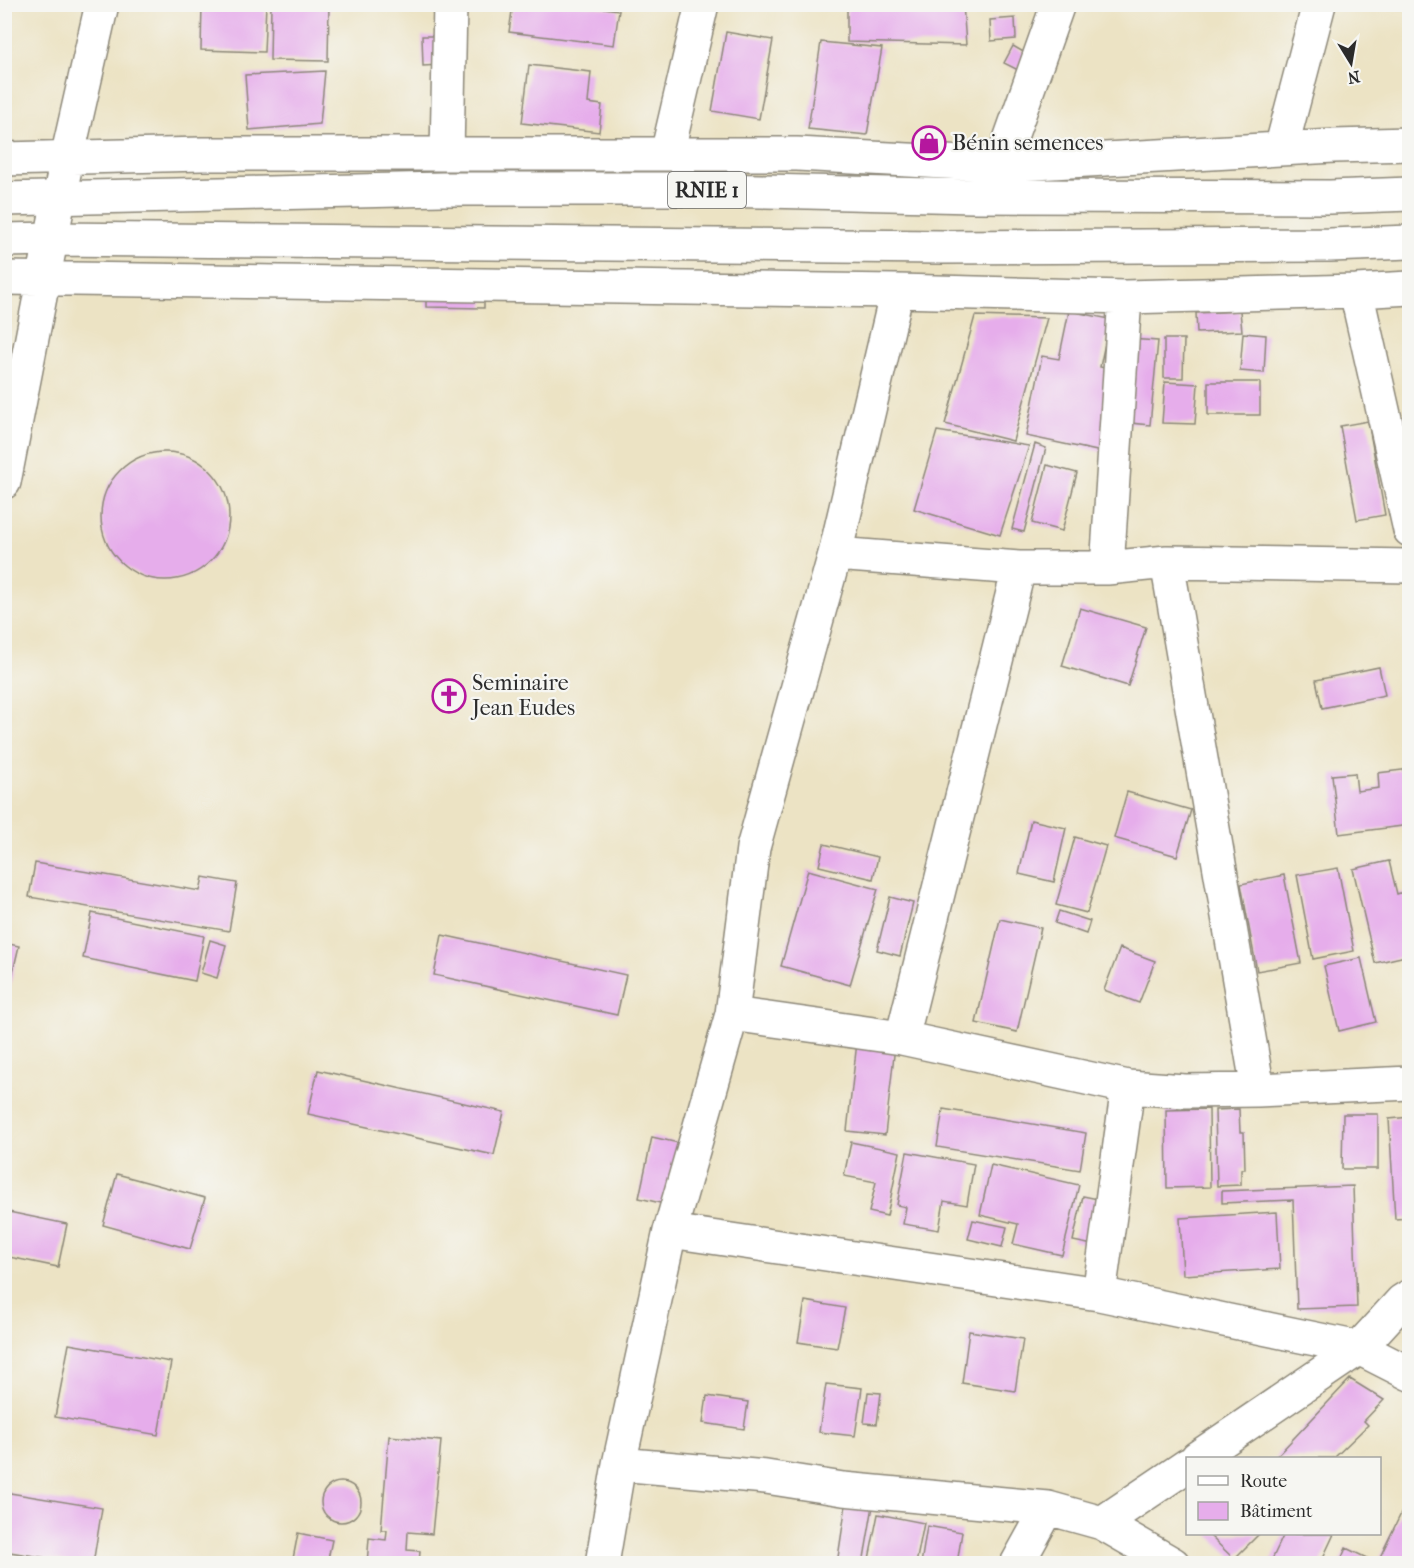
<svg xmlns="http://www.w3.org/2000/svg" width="1414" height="1568" viewBox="0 0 1414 1568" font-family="'IM FELL French Canon',serif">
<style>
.building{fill:#e6adeb}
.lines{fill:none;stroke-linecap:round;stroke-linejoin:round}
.street-casing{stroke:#8c8778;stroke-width:36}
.highway-casing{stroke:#8c8778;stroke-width:36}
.street{stroke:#fff;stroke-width:33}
.highway{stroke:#fff;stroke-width:33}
.labels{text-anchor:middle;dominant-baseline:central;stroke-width:4.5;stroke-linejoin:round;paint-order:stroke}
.shield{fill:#f6f6f2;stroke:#686867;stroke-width:1.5}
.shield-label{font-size:21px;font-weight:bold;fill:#2b2b2b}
.poi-label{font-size:22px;fill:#2b2b2b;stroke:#f6f6f2;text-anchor:start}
</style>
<rect width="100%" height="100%" fill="#f6f6f2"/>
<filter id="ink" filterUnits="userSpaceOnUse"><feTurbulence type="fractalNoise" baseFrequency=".0167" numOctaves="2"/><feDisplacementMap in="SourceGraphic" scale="12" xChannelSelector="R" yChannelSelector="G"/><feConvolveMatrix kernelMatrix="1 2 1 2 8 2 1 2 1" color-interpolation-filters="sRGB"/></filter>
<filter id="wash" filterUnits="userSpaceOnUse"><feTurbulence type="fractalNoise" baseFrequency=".008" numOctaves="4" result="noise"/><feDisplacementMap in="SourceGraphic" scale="24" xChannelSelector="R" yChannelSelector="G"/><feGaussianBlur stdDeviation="1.35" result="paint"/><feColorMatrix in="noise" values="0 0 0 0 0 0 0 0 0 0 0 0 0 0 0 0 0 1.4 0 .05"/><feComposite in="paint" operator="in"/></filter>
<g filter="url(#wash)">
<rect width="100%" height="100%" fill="#ece3c4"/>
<g id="blocks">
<!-- building -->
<path class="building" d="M202,4H266L264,52L201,50Z
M271,4H329L328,61L270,60Z
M513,4H574L619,10L614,45L509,32Z
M847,4H963L966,45L847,42Z
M1015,18L1016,39L991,41L990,20Z
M726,32L773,40L759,119L712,111Z
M422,36H439L440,65L423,66Z
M821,42L882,48L867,135L808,129Z
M1013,46L1027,54L1018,70L1004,63Z
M529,65L591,72L588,103L602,105L599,132L522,123Z
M325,71L320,124L249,130L245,75Z
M426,291L484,292V308L426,307Z
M1069,311L1110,319L1100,367L1118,371L1102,452L1026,436L1042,356L1059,359Z
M1240,311L1242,331L1197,333L1196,313Z
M975,316L1047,318L1013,441L945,424Z
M1243,333L1266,335L1264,373L1240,371Z
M1129,339L1158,341L1150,425L1121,422Z
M1164,339H1184L1183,378H1164Z
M1165,382L1198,384L1195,424L1162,423Z
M1208,382H1260V415H1208Z
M1368,421L1385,515L1357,520L1340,426Z
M937,431L1029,446L1000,535L914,509Z
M1035,444L1046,448L1024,532L1012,529Z
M101 516a64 64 0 1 1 128 0a64 64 0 1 1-128 0Z
M1047,465L1077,473L1062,531L1032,523Z
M1080,608L1146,627L1128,686L1062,666Z
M1379,667L1385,695L1322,708L1316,680Z
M1410,769V825L1339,834L1332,775L1355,773L1357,791L1379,788L1378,773Z
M1127,792L1191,810L1177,856L1114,838Z
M1031,820L1066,828L1054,882L1019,874Z
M1075,837L1106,846L1087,913L1056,905Z
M824,844L878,857L873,879L819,866Z
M1389,861L1397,894L1403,892L1410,920V955L1375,963L1353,869Z
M35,863L200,891L203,877L237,883L229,931L29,897Z
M1338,868L1354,951L1313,959L1297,875Z
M808,870L878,889L850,985L781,966Z
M1284,875L1301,963L1257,971L1241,884Z
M890,897L913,903L900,956L877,950Z
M1059,911L1090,921L1086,934L1055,923Z
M92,913L204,936L195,981L83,958Z
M1000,919L1041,928L1017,1032L976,1023Z
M442,935L626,975L617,1015L434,975Z
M210,940L226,945L217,978L201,973Z
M4,943L19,946L5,1006H4Z
M1120,948L1155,961L1139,1003L1104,990Z
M1361,958L1376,1022L1339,1031L1324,966Z
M857,1042L895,1046L885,1135L847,1131Z
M318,1070L504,1112L494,1155L308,1114Z
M943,1109L1086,1133L1080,1170L937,1147Z
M1209,1109L1210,1187L1167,1188L1166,1110Z
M1239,1109L1240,1132H1244L1245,1169H1241V1185L1217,1186L1215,1110Z
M1343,1114H1378V1169H1342Z
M1410,1117V1218L1395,1219L1389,1119Z
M652,1137L683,1144L669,1205L639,1198Z
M851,1142L900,1152L887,1216L869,1212L876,1182L844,1176Z
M907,1152L974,1164L967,1205L944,1201L939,1230L903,1224L906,1207L897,1205Z
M991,1165L1079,1185L1062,1255L1013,1244L1018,1224L980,1215Z
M117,1174L205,1198L190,1249L103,1225Z
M1353,1186L1357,1307L1297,1309L1293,1200L1222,1203V1191Z
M1083,1196L1103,1200L1093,1245L1073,1241Z
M4,1211L67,1224L58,1267L4,1256Z
M1277,1212L1280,1269L1183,1275L1180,1218Z
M973,1220L1007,1227L1002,1247L968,1239Z
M805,1301L845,1308L837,1348L798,1342Z
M969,1331L1023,1339L1015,1391L962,1383Z
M69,1344L171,1362L158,1435L55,1417Z
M1350,1379L1384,1400L1364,1421L1368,1425L1334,1458H1275Z
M826,1384L862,1388L855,1436L819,1432Z
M868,1392L881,1393L877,1424L864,1423Z
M707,1396L748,1402L744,1429L703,1423Z
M389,1436L441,1441L432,1534L408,1532L407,1550L420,1551L419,1564H367L369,1538L386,1540L387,1530H381Z
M321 1502a20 20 0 1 1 40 0a20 20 0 1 1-40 0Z
M4,1492L102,1508L93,1564H83L4,1551Z
M1410,1495V1564H1394L1380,1557Z
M847,1498L873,1506L863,1564H837Z
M878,1514L924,1523L916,1564H868Z
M927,1526L962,1532L957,1564H921Z
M298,1533L332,1540L327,1564H292Z
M1208,1534H1259L1234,1559Z
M1284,1534H1334L1320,1564H1270Z
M1346,1548L1371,1560L1369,1564H1339Z"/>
</g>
</g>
<g filter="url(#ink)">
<use href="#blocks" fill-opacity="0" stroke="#8c8778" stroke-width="1.5"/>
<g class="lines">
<!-- street casing -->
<g class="street-casing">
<path id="street" d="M1281,149L1319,4
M447,154L450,4
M667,154L702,4
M4,159L202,154H797L1001,165L1334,146L1410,144
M1001,165L1058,4
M4,278L897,291L1125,297L1356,291L1410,288
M1356,291L1410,530
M4,482L67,158L102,4
M835,554L1019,568H1107L1167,562L1410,566
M1167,562L1258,1090
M1107,568L1125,297
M732,1014L902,1038L1128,1087L1185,1091L1258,1090L1410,1083
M902,1038L1019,568
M670,1231L1099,1294L1359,1348L1410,1374
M1099,1294L1128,1087
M1197,1458L1359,1348L1402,1301L1410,1296
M619,1464L766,1477L843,1489L1048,1508L1102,1523L1173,1564
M1102,1523L1188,1465
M602,1564L619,1464L670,1231L732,1014L753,848L835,554L897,291
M1017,1564L1048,1508"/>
</g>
<!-- highway casing -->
<g class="highway-casing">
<path id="highway" d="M4,199L442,189H676L973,196L1330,197L1410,194
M4,240L52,239L944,247L1330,245L1410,242"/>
</g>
<!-- street -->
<use href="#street" class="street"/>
<!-- highway -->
<use href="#highway" class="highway"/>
</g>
</g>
<!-- icons -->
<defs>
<g id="shop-ring" transform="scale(1.725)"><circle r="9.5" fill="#f6f6f2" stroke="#b5179e" stroke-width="1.5"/><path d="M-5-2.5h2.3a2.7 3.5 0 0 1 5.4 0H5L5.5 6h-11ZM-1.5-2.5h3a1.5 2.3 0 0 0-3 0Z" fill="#b5179e"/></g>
<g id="church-ring" transform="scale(1.725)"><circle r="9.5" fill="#f6f6f2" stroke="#b5179e" stroke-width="1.5"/><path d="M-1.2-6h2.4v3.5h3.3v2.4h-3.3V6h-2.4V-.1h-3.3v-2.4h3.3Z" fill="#b5179e"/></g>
</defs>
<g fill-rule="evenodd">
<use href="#shop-ring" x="929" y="143"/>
<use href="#church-ring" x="449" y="696"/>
</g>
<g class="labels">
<!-- shield labels -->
<rect class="shield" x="668" y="172" width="78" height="36" rx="4.5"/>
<g class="shield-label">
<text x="707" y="190">RNIE 1</text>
</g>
<!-- poi labels -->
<g class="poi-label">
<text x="952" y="143">Bénin semences</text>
<text x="472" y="683">Seminaire<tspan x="472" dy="25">Jean Eudes</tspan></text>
</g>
</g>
<!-- margin -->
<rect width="1414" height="1568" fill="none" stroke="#f6f6f2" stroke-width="24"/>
<!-- legend -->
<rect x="1186" y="1457" width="195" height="78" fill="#f6f6f2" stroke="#a5a5a2" stroke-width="1.5"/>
<rect x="1198" y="1476" width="30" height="9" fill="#ffffff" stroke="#a5a5a2" stroke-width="1.5"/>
<text x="1240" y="1487" font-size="18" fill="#2b2b2b">Route</text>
<rect x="1198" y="1502" width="30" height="18" fill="#e6adeb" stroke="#a5a5a2" stroke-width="1.5"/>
<text x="1240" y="1517" font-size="18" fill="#2b2b2b">Bâtiment</text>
<!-- north arrow -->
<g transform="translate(1351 63) rotate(169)" stroke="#f6f6f2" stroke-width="4.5" paint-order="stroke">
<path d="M0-4.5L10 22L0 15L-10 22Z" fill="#2b2b2b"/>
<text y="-9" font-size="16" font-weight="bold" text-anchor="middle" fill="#2b2b2b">N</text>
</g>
</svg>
